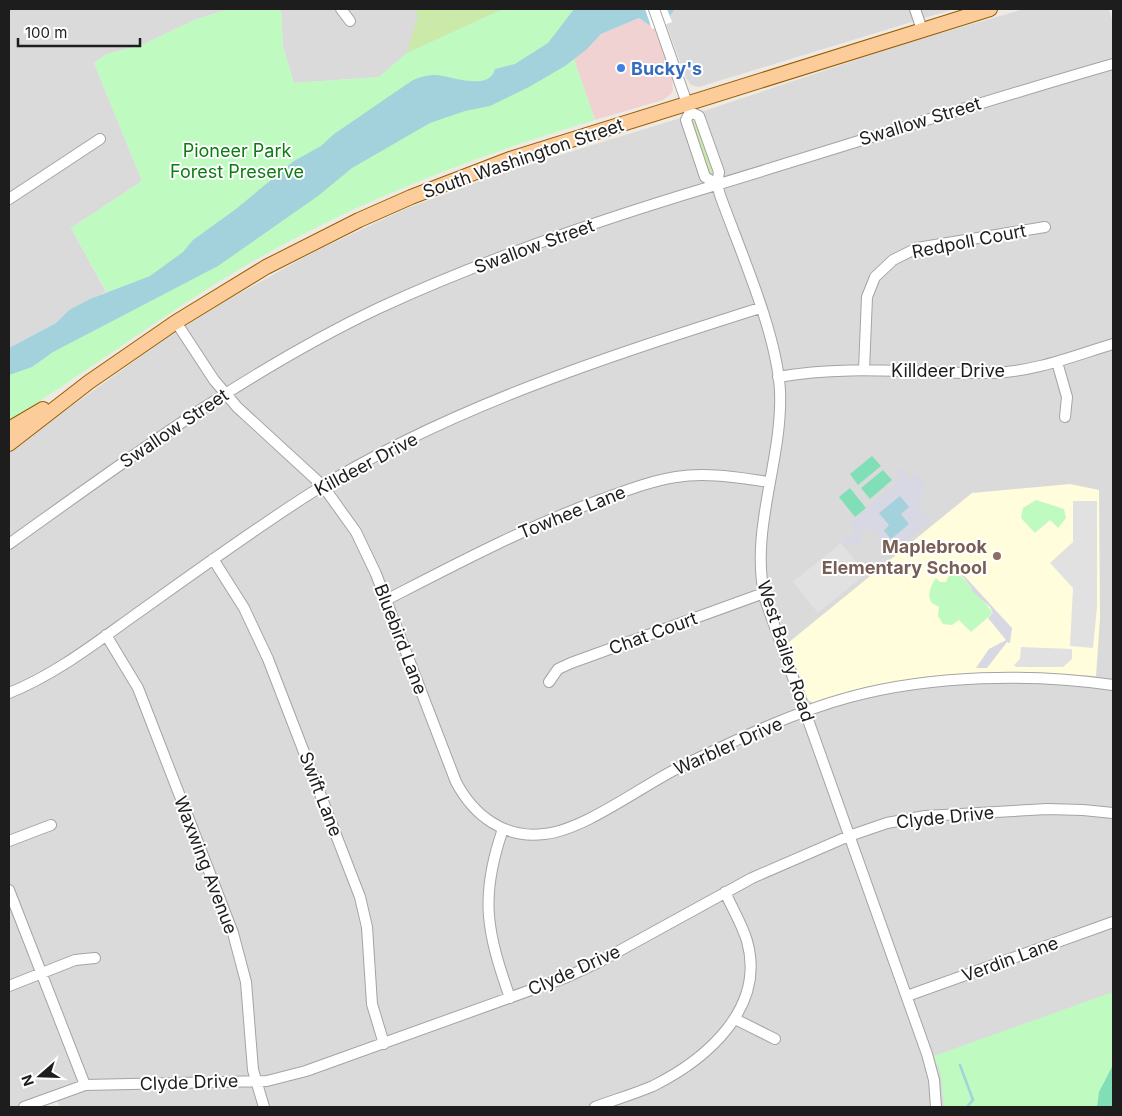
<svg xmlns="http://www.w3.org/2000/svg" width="1122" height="1116" viewBox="0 0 1122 1116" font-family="Inter,sans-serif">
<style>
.residential{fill:#dbdada}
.commercial{fill:#f0d2d2}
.education{fill:#fffddc}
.grass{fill:#cbe9a8}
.park{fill:#bffac1}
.pitch{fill:#80dfb6}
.parking{fill:#e1e1e1}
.plaza{fill:#d7d8e4;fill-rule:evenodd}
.water{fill:#a3d2dd}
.pier{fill:#fff}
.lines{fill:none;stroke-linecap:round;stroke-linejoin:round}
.stream{stroke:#a3d2dd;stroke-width:2.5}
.minor-casing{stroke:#a4a4a4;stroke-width:12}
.major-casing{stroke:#975e00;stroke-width:16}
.minor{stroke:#fff;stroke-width:10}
.major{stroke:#fccd9b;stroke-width:14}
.shop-dot{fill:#3f7fe0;stroke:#fff;stroke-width:2}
.education-dot{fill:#8d6e63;stroke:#fff;stroke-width:2}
.labels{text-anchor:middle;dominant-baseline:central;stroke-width:4;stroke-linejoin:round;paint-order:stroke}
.shop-label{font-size:18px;font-weight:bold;fill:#366cbe;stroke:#fff;text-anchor:start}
.street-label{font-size:18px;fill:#1d1d1d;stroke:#fff}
.park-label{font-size:18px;fill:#0b7c0f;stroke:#fff}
.education-label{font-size:18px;font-weight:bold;fill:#785e54;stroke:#fff;text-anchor:end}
</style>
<rect width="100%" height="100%" fill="#efeae3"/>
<!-- residential -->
<path class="residential" d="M9,9H229L194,20L142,45L107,54L94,63L142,181L71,228L106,292L69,310L56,323L9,348Z
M281,9H503L407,53L379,77L294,83L283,47Z
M675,9H954L699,87L691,85L686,78L664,18Z
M1024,9H1109L1113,24V1107H60L55,1095L23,1107H9V696L60,661L9,687V451L168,337L231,298L314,252L405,209L505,172L713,108L904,44Z"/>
<!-- commercial -->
<path class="commercial" d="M639,18L649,25L653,23L672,78L673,90L671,94L663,100L595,120L574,59L601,34Z"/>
<!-- education -->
<path class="education" d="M1070,484L1099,490L1100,618L1096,676L1018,672L912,679L866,687L813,703L808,700L788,643L972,493Z"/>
<!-- grass -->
<path class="grass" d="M415,9H503L407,53L418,16Z
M693,119H695L714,170L711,173L707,171L691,121Z"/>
<!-- park -->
<path class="park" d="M229,9H281L283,47L294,83L379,77L407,53L503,9H618L571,33L574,59L595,120C474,156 352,203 243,267C162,315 88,371 9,421V360L114,305L71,228L142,181L94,63L107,54L142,45L194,20Z
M1036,500L1064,509L1066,518L1058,528L1050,520L1035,533L1021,518L1023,508Z
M950,573L960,575L972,588V591L978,594L993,613L971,632L959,620L952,625L943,624L938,616L939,607C937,605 934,605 932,603C926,596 932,583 936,578L940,582H946Z
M1113,992V1107H944L941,1074L934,1056Z"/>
<!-- pitch -->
<path class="pitch" d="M872,456L881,466L858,485L850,474Z
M883,470L892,480L870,499L861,488Z
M850,488L866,508L855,517L839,497Z
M1113,1065V1107H1097L1099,1092Z"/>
<!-- parking -->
<path class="parking" d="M1073,501H1097V607L1093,648L1070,646L1073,588L1050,563L1073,542Z
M841,543L866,574L818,613L793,582Z
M1021,647L1072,649V659L1063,667H1016L1014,665L1020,659Z"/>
<!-- plaza -->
<path class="plaza" d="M900,466L910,479L917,474L927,485L920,491L924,498L917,505L930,521L893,552L872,529L868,532L865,529L862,531V545L855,544L845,547L841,543L845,539L855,537L850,524L901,478L895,471ZM900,496L909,507L901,514L909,524L884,530L889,525L879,512Z
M957,568L1012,628L1010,643L1007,642L987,668H976L989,649L1006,640L988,618L993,613L990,607L972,591V588L961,575L953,571Z"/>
<!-- water -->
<path class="water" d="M574,9H675L669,17L649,25L639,18L601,34L586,50L565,66L529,87L490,106L465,111L430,123L352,168L318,196L218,266L53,352L32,367L9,375V348L56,323L69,310L90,299L150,276L183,252L193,240L236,209L294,161L321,146L334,134L410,82C418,77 427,75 436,75C452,76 489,92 495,69L515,64L548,43Z
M900,496L909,507L901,514L909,524L891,539L884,531L889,525L879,513Z"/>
<!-- pier -->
<path class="pier" d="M645,9H667L672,22L652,29Z"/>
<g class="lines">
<!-- stream -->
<path class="stream" d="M960,1065L973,1100L967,1107"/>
<!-- minor casing -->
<g class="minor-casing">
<path id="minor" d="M341,9L350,21
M654,9L690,112L699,116L719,172L717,184L720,195C740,251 777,333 780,391C783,460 749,530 765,599L927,1054L934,1080L936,1107
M915,9L922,30
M690,112L686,120L705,177L717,184
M9,199L100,139
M176,322L214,380L237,407L323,486L356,532L376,574L456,782C474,816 505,839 544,834C586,830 645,783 686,764C738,739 794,712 850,697C932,675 1030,673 1113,685
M1057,362L1067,397L1065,417
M864,370L867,297L875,277L893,260L917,248L1045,227
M778,377C849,364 920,374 991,373C1034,372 1073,356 1113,344
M9,544C128,459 246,371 379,308C487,258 602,219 716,185C849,145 980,102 1113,64
M213,559L244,608L268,659L360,897L367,927L372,1004L384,1044
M386,600C456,564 526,527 600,500C625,491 650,481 676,477C708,472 739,478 770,482
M106,635L138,688L233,933L246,982L253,1070L264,1107
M549,682L558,669L571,663L764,593
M9,693C54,675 93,645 132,617C191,575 250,532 311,493C449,407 606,357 760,308
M503,829C479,898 487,932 510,998
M9,841L51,825
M9,890L85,1085
M9,986L75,960L95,958
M907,996L1113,922
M735,1019L775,1039
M24,1107L85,1085L267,1081L306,1071L567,977L599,962L752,878L849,836L887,823L925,816L1047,809L1083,810L1113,813
M595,1107C614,1100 634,1094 653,1086C707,1059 766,1008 747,941C742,924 732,908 725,892"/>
</g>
<!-- major casing -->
<g class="major-casing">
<path id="major" d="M9,429L43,409
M9,444L89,382L176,322L266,267L359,220L411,197L510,159L990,9"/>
</g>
<!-- minor -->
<use href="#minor" class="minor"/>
<!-- major -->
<use href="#major" class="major"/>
</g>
<!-- markers -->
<circle class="shop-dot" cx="621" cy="68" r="5"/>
<circle class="education-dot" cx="997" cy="556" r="5"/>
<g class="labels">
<!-- shop labels -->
<g class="shop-label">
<text x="631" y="68">Bucky's</text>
</g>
<!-- street labels -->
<g class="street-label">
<text transform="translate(920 121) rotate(-17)">Swallow Street</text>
<text transform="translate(523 158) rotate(-19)">South Washington Street</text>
<text transform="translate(969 241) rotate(-11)">Redpoll Court</text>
<text transform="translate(534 246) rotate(-20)">Swallow Street</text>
<text x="948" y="370">Killdeer Drive</text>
<text transform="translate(174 428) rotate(-34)">Swallow Street</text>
<text transform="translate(366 464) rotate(-28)">Killdeer Drive</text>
<text transform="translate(572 512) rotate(-22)">Towhee Lane</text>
<text transform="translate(653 633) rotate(-20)">Chat Court</text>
<text transform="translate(401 639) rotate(69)">Bluebird Lane</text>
<text transform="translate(786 651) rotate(72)">West Bailey Road</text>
<text transform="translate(728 746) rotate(-24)">Warbler Drive</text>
<text transform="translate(321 794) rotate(69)">Swift Lane</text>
<text transform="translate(945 817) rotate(-6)">Clyde Drive</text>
<text transform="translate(206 865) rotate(69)">Waxwing Avenue</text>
<text transform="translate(1010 959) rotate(-20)">Verdin Lane</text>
<text transform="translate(574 970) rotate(-24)">Clyde Drive</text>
<text transform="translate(189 1082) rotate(-2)">Clyde Drive</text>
</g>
<!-- park labels -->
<g class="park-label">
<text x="237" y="150">Pioneer Park<tspan x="237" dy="21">Forest Preserve</tspan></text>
</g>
<!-- education labels -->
<g class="education-label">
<text x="987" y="546">Maplebrook<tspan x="987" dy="21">Elementary School</tspan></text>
</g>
</g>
<!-- border -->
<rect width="1122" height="1116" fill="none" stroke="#1d1d1d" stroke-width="20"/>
<!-- north arrow -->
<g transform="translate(40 1076) rotate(250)" stroke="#ffffff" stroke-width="4" paint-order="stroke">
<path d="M0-4L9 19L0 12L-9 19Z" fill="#1d1d1d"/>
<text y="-8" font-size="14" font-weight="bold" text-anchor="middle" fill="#1d1d1d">N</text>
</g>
<!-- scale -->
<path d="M18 38v8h122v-8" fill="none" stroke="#1d1d1d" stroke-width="2.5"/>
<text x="25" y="38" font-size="15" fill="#1d1d1d" stroke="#ffffff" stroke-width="4" paint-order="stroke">100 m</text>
</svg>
